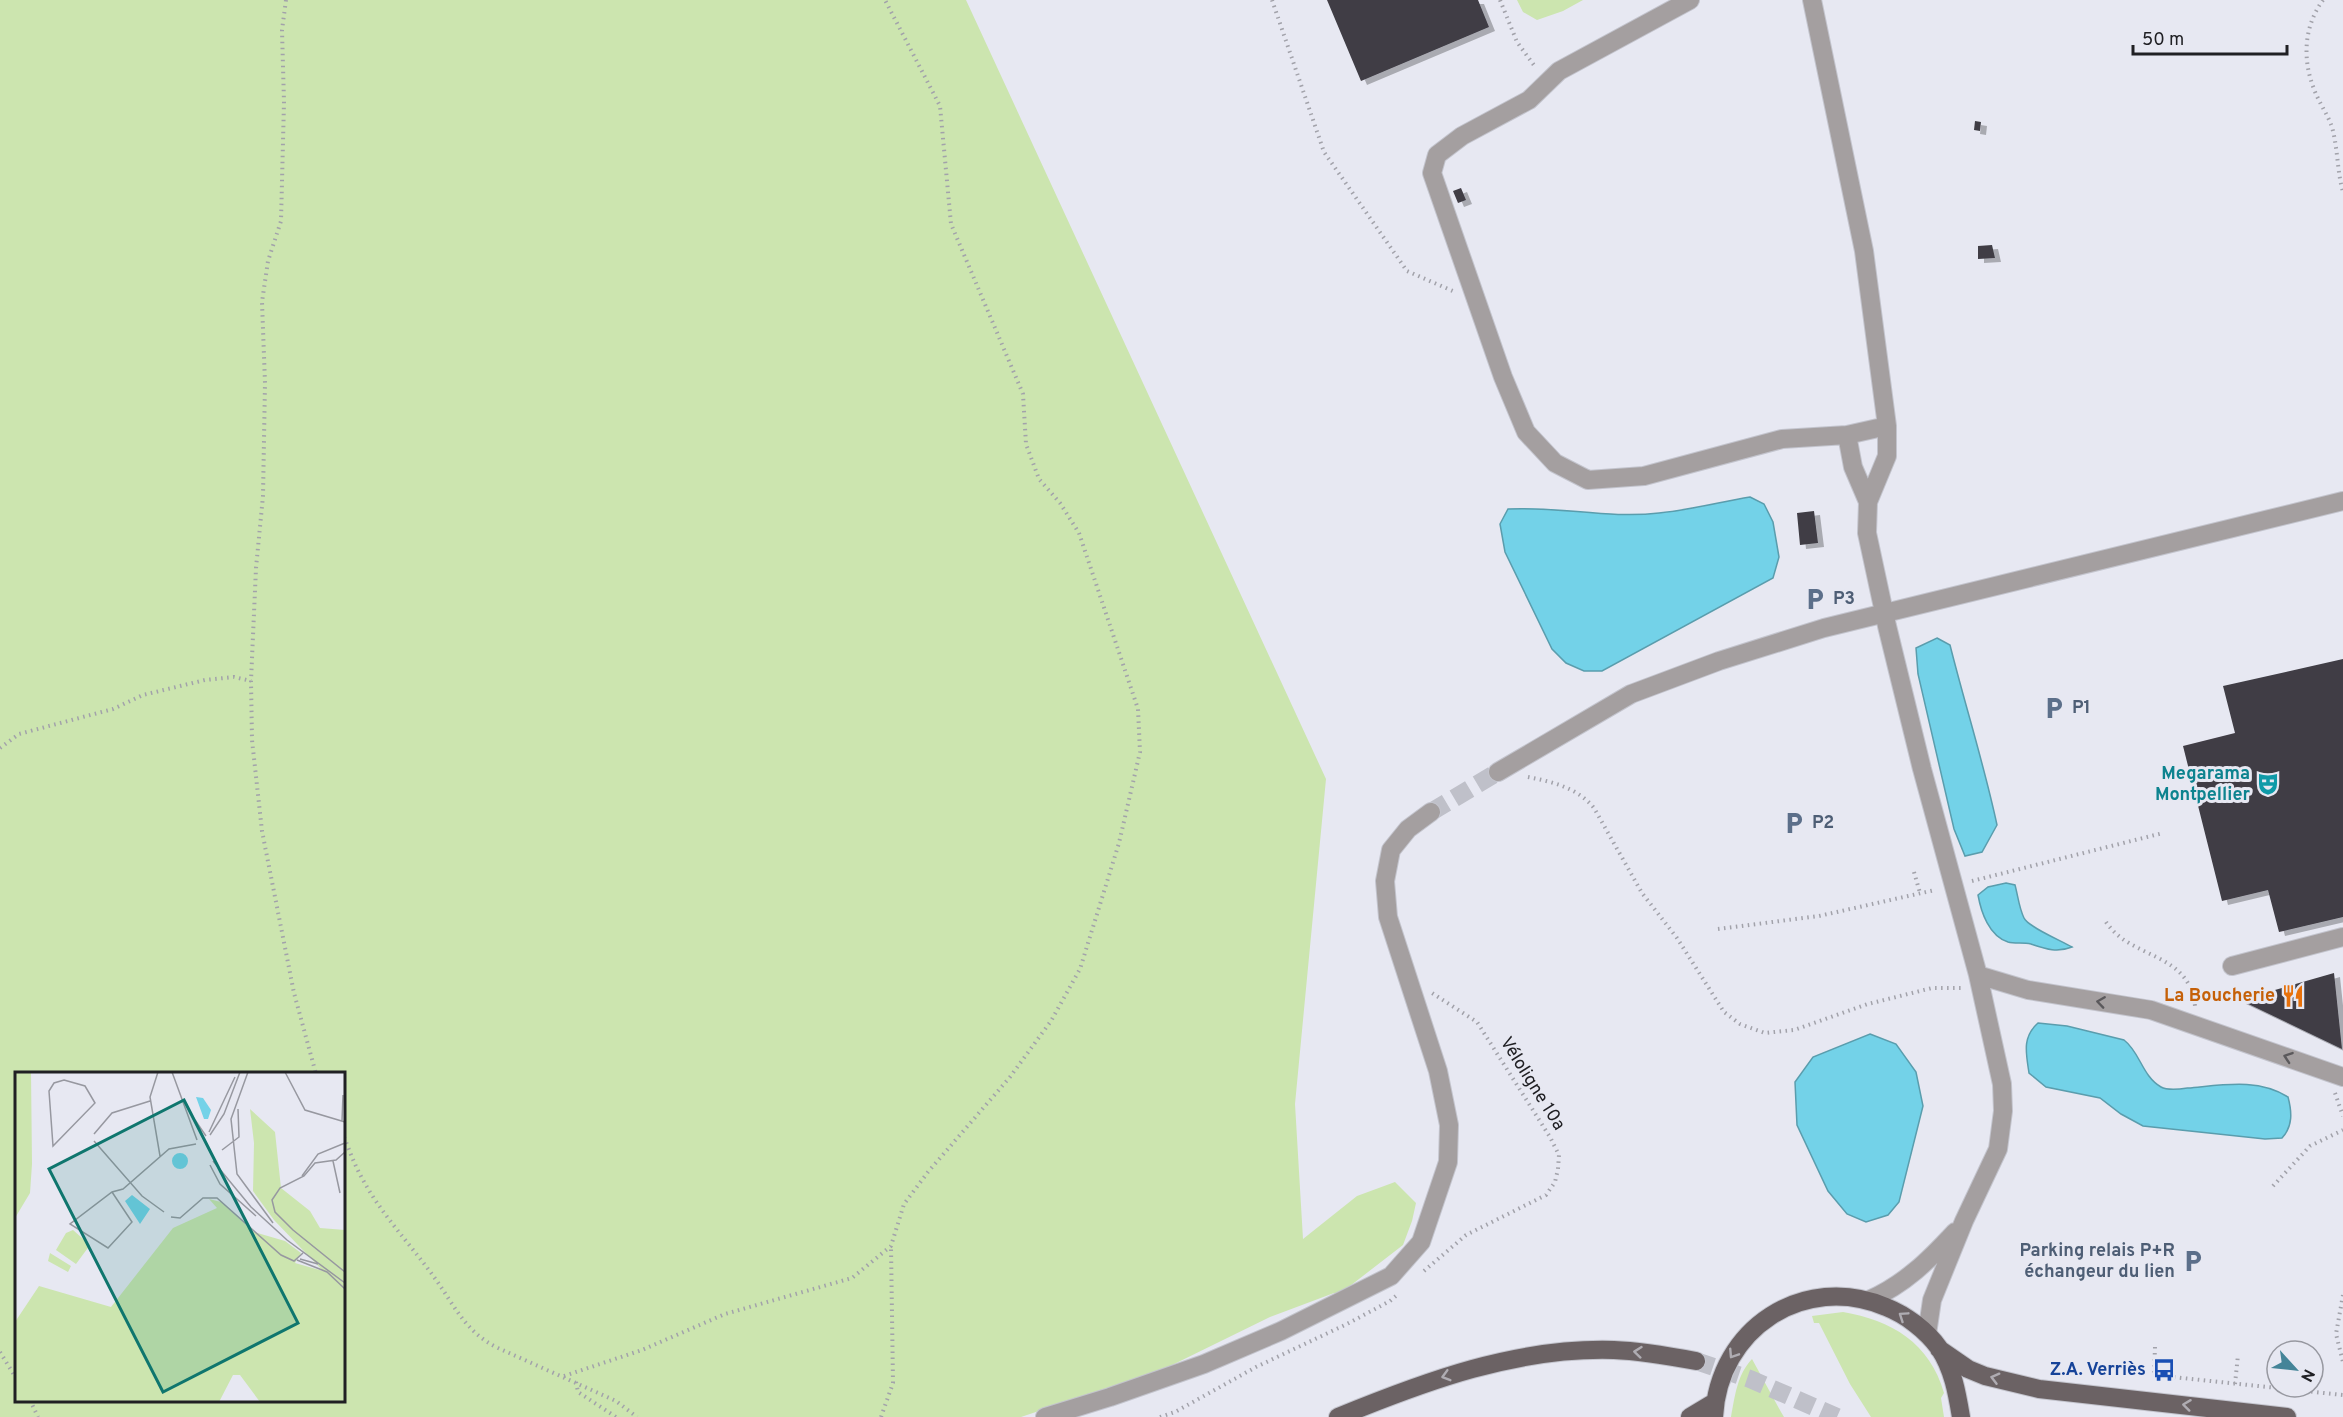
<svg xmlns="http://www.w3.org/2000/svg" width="2343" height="1417" viewBox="0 0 2343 1417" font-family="Overpass,sans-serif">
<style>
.green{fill:#cce5af;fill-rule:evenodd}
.water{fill:#73d2e8;stroke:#5a9dad;stroke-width:1.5}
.building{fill:#3f3d45;filter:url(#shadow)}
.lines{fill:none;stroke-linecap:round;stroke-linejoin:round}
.minor-tunnel{stroke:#bfc0c9;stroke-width:18;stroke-dasharray:18 9;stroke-linecap:butt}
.major-tunnel{stroke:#bfc0c9;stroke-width:18;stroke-dasharray:18 9;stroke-linecap:butt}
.minor-casing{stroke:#c3c4cd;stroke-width:20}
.major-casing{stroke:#c3c4cd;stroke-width:20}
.path{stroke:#a2a2aa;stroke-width:4;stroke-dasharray:1.5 4.5;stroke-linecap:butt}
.minor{stroke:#a49fa0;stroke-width:18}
.major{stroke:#6b6264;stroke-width:18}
.oneway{stroke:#5b595c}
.oneway2{stroke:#afacb2}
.labels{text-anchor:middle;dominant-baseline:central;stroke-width:6;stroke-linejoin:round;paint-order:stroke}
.service-label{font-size:18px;font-weight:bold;fill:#4e5e75;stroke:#e7e8f2;text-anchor:start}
.culture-label{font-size:18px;font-weight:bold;fill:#0d838f;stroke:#e7e8f2;text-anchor:end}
.food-label{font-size:18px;font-weight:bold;fill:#c56008;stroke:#e7e8f2;text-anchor:end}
.street-label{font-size:18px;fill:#202024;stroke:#e7e8f2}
.transit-label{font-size:18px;font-weight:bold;fill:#164399;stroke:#e7e8f2;text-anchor:end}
.inset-road{fill:none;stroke:#9798a0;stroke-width:1.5}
.view{fill:#0f766e;fill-opacity:0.15;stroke:#0f766e;stroke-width:3}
.inset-edge{fill:none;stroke:#202024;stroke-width:3}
</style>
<defs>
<filter id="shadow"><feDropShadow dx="6" dy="4" stdDeviation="0" flood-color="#0004"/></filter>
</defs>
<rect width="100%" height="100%" fill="#e7e8f2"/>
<!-- green -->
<path class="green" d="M0,0H966L1326,779L1295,1104L1303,1239L1357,1196L1395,1182L1416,1203L1412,1221L1403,1245L1337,1296L1334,1293L1270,1317L1164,1369L1021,1417H0ZM16,1074H344V1400H16Z
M1517,0H1583L1563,11L1537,20L1523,12Z
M1843,1312C1891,1320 1930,1343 1944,1393L1941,1398L1944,1417H1871L1850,1384L1819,1323H1814L1812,1316Z
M1752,1359L1781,1412L1784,1417H1731C1735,1396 1737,1375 1752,1359Z"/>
<!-- water -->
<path class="water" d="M1750,497L1764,504L1773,522L1779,557L1773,578L1602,671H1584L1566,663L1552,649L1505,552L1500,524L1508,509C1558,506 1609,519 1659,513C1690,510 1720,502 1750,497Z
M1937,638L1950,645C1965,705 1984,764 1997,825L1982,852L1965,856L1954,829L1918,674L1916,648Z
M2006,883L2015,885C2018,896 2019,908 2024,918C2028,927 2062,941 2072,947C2057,953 2046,949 2031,944C2023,942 2015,944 2008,942C1989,936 1981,912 1978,895L1988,887Z
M2038,1023L2067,1026L2124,1040C2140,1052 2142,1076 2161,1087C2168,1091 2181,1089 2188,1088C2223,1085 2258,1078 2288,1097C2292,1112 2293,1126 2282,1138L2265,1139L2143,1126L2121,1114L2100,1098L2046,1087L2029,1073C2026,1053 2022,1037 2038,1023Z
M1870,1034L1896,1044L1916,1072L1923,1106L1899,1202L1888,1215L1866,1222L1847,1214L1828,1191L1797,1125L1795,1082L1813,1057Z"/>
<!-- building -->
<path class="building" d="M1327,0H1478L1489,27L1361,81Z
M1975,121L1981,122L1980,131L1974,130Z
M1461,188L1466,200L1458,203L1453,191Z
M1992,245L1995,258L1978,259V246Z
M1814,511L1818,543L1800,545L1797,513Z
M2343,659V917L2279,932L2268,890L2222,901L2183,746L2235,733L2223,686Z
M2334,973L2342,1049L2240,1000Z"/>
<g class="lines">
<!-- minor-tunnel -->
<path class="minor-tunnel" d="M1431,812L1498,772"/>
<!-- major-tunnel -->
<path class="major-tunnel" d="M1696,1361L1750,1379L1837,1417"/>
<!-- minor casing -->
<g class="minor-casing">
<path id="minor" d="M1690,0L1559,71L1529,100L1462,136L1437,155L1432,173L1503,377L1526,432L1555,463L1588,480L1644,476L1782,439L1847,435L1887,426
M1812,0L1864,251L1887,426V456L1868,502L1867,533L1887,626L1922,769L1978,975L2002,1084L2003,1111L1998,1149L1964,1221L1932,1300L1927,1334
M1847,435L1853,467L1868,502
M1498,772L1631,694L1719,661L1824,628L2343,501
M2232,966L2343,937
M1978,975L2028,990L2151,1010L2343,1077
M1869,1300C1905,1284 1929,1260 1955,1232
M1045,1417L1110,1397L1204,1364L1281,1331L1391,1276L1421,1242L1448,1162L1449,1125L1438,1071L1388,917L1385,881L1391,850L1408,829L1431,812"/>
</g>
<!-- major casing -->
<g class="major-casing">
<path id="major" d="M1939,1349L1968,1369L1985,1376L2039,1389L2287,1417
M1338,1417C1426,1381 1517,1347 1614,1350C1641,1351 1669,1356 1696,1361
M1690,1417L1715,1402
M1714,1417C1718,1329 1804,1272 1886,1307C1906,1315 1926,1330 1939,1348C1953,1369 1957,1393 1961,1417"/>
</g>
<!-- path -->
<path class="path" d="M286,0L282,30L284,102L281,221L268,261L262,302L265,383L263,496L256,568L251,681L252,740L262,831L294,993L316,1074
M1272,0L1324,152L1407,271L1455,292
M1500,0L1517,42L1536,68
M2323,0C2304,26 2302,59 2314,89C2319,103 2327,113 2332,127C2338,149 2337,171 2343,192
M0,748L19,734L113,709L143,695L205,680L234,677L251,681
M1528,777C1553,782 1578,788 1594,808L1642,893L1677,938L1724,1012L1740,1024L1765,1033L1794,1030L1868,1004L1932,988H1963
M1914,872L1920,893
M1972,881L2163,833
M2106,922C2131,960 2189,951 2195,1006
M1718,929L1819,916L1935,890
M2335,1093L2343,1116
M344,1137C350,1152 355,1166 363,1180C382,1215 411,1245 434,1277C455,1306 465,1332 498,1348L616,1401L637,1417
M2273,1186L2310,1146L2343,1130
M1424,1271L1466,1235L1546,1195L1555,1182L1558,1169L1559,1155L1550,1137L1477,1022L1432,993
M2343,1295L2336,1334L2343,1362
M2155,1347L2154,1375L2343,1395
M0,1352L16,1378
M564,1376L642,1350L725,1314L852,1278L891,1246L904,1204L928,1172L1010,1077L1051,1021L1080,969L1119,843L1140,752L1138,709L1079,533L1060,503L1039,479L1026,444L1023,394L951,224L940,106L885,0
M576,1382L578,1392L616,1417
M2235,1384L2238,1355
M30,1400L38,1417
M881,1417L893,1383L891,1247
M1160,1417L1175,1412L1256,1367L1347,1324L1390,1301L1396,1296"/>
<!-- minor -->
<use href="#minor" class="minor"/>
<!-- major -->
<use href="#major" class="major"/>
</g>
<!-- one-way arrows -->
<defs><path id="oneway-chevron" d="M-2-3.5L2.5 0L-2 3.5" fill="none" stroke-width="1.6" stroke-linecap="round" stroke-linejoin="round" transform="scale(1.5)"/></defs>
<g class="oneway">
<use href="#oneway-chevron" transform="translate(2101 1002) rotate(-172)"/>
<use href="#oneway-chevron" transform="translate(2288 1057) rotate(-161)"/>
</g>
<g class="oneway2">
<use href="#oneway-chevron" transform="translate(1903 1316) rotate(-146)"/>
<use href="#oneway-chevron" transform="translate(1638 1352) rotate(-174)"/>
<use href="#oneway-chevron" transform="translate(1733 1354) rotate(123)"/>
<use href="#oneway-chevron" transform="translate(1446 1376) rotate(164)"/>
<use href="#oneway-chevron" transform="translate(1995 1378) rotate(-165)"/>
<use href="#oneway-chevron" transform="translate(2187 1405) rotate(-173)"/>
</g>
<!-- icons -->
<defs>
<g id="parking-bare" transform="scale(1.8)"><path d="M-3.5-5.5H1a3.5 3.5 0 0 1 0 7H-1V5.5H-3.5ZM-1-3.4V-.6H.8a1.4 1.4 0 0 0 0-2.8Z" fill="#5c6f8a" stroke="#e7e8f2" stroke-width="2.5" paint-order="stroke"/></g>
<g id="theatre-bare" transform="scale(1.8)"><path d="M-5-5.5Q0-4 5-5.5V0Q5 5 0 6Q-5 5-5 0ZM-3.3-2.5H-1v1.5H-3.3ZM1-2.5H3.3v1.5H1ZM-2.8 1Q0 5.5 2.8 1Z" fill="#0f9aa8" stroke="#e7e8f2" stroke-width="2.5" paint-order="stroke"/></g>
<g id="restaurant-bare" transform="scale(1.8)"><path d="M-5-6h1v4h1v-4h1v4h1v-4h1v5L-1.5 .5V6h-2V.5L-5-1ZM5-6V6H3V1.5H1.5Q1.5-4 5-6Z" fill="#e8710a" stroke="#e7e8f2" stroke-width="2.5" paint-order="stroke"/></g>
<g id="bus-bare" transform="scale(1.8)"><path d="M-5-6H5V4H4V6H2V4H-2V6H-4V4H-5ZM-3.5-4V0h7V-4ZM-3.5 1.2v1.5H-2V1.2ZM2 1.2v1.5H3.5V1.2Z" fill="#1a4fb4" stroke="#e7e8f2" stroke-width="2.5" paint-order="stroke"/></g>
</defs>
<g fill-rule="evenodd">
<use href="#parking-bare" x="1815" y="599"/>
<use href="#parking-bare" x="2054" y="708"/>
<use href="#theatre-bare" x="2268" y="784"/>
<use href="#parking-bare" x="1794" y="823"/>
<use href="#restaurant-bare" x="2293" y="996"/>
<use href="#parking-bare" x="2193" y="1261"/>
<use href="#bus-bare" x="2164" y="1370"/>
</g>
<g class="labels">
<!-- service labels -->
<g class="service-label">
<text x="1833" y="599">P3</text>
<text x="2072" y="708">P1</text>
<text x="1812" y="823">P2</text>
<text x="2175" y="1251" text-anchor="end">Parking relais P+R<tspan x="2175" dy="21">échangeur du lien</tspan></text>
</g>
<!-- culture labels -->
<g class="culture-label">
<text x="2250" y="774">Megarama<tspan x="2250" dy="21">Montpellier</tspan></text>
</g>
<!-- food labels -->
<g class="food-label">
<text x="2275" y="996">La Boucherie</text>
</g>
<!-- street labels -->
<g class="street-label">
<text transform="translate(1532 1084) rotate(58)">Véloligne 10a</text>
</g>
<!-- transit labels -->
<g class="transit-label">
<text x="2146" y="1370">Z.A. Verriès</text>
</g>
</g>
<!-- overview -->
<g transform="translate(15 1072)">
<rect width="330" height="330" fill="#e7e8f2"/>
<path d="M0,0H16L17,92L15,121L0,146ZM235,37L260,60L266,116L295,139L305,156L330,158V330H245L225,303H218L204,330H0V250L24,214L96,235L158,156L202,136L194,127L206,130L239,160L270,169L286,181L280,191L308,199L259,148L238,119L239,71ZM58,158L75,173L61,192L41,178L51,161ZM35,181L56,194L53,200L33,189Z" fill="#cce5af"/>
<path d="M181,25L188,26L196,38L193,47H189ZM157 89a8 8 0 1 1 16 0a8 8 0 1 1-16 0ZM117,123L135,137L125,152L110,129Z" fill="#73d2e8"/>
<path class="inset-road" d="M143,0L135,25L145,84M157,0L182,68M233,0L216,47L222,102L258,151M270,0L290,38L330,50M49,8L70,14L80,31L38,74L34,19L39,11ZM180,48L191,64M327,49L328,23M194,60L220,5M79,62L97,41L135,29M195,63L209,42L225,0M79,69L127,124L149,140M207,78L224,65L223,37M330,80L321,88L300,91L289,104L265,116L257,128L260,140L278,158L330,200M198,89L236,135L272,168L330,211M318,89L325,121M195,93L205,112L241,144M287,104L303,82L330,71M97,120L117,150L93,176L55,152L97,120L108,117L154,77L181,72M156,145L165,146L188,126H202L266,183L279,189L288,181M285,187L303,192M282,188L312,200L330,217"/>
<path class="view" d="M169,28L283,251L148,320L34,97Z"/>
<rect width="330" height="330" class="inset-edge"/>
</g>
<!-- north arrow -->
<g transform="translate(2295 1369) rotate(117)"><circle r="28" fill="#e7e8f2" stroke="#9798a0" stroke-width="1.5"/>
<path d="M0-4.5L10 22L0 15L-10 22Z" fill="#448498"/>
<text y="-9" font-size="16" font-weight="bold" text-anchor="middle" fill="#202024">N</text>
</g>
<!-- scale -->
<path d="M2133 45v9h154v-9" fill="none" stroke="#202024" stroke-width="3"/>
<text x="2142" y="45" font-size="18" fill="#202024" stroke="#e7e8f2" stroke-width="4.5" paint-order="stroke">50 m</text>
</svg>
